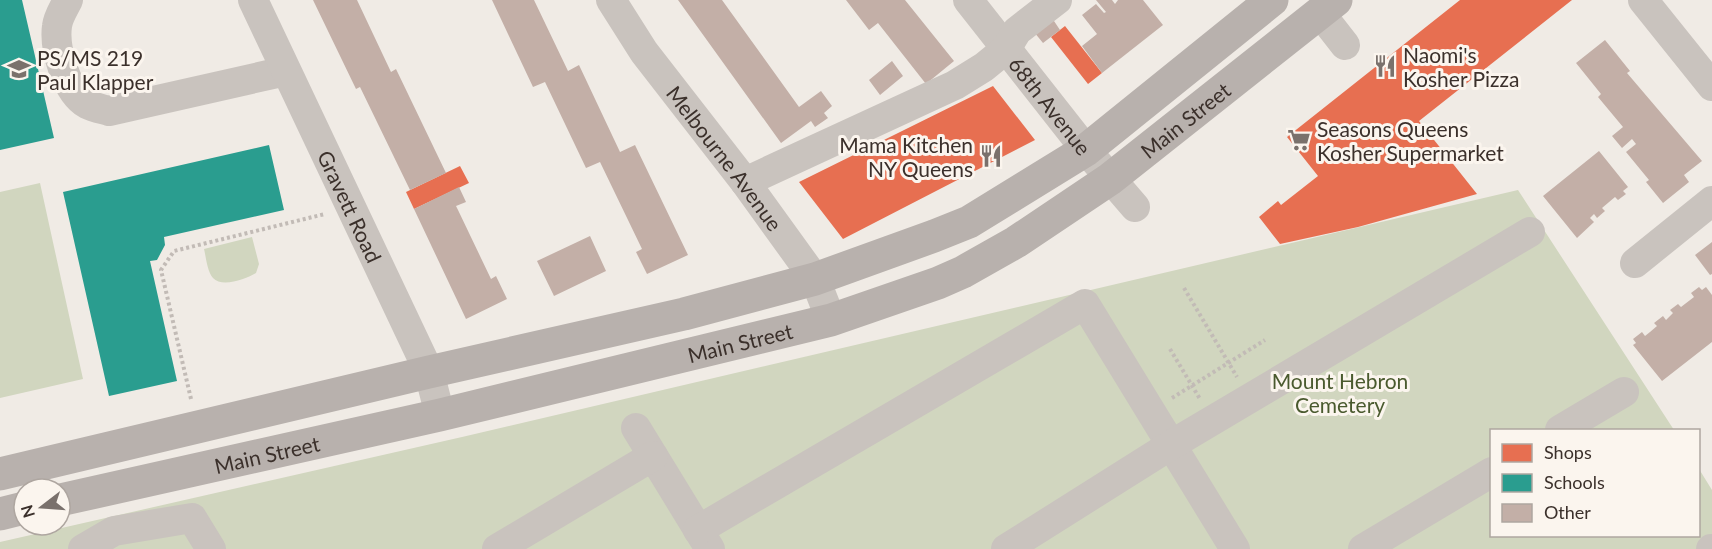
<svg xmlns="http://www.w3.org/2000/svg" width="1712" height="549" viewBox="0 0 1712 549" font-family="Lato,sans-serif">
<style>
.green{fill:#d1d6bf}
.shops{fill:#e76f51}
.schools{fill:#2a9d8f}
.building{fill:#c3afa7}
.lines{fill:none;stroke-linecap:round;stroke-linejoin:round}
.path{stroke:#c2bbb6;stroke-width:4;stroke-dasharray:3 3;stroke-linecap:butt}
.minor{stroke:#c9c3be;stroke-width:30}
.major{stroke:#b8b1ad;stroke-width:33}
.labels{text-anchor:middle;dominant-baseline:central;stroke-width:6;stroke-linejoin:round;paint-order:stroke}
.poi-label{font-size:21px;fill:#3b302b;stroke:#fbf5ee;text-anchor:start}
.street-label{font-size:21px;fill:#3b302b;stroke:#fbf5ee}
.park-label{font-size:21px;fill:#4a5a2e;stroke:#fbf5ee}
</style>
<rect width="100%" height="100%" fill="#f0ebe5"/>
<!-- green -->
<path class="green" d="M40,183L83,379L0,398V192Z
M1518,190L1674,430H1492V536H1698L1699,469L1712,490V549H0V542L462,437Z
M252,237L259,264L256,273C246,279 222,288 213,278C207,271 206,257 204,249Z"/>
<!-- shops -->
<path class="shops" d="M1460,0H1572L1419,121L1477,194L1358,227L1280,244L1259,217L1278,201L1281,205L1318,176L1287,137Z
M1065,26L1102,73L1088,84L1051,37Z
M993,86L1035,140L843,239L799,182Z
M460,166L469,183L414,209L406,192Z"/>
<!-- schools -->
<path class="schools" d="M0,0H22L54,138L0,150Z
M269,145L284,210L164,237L165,245L157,260L150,261L177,381L109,396L63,192Z"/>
<!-- building -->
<path class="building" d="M313,0H357L391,72L396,69L446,173L410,190L360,87L356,89Z
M492,0H534L568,71L579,65L620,152L635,145L688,255L647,274L636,252L642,249L600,162L586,168L545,82L533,87Z
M678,0H722L799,107L821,91L832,106L824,113L828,118L815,127L811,121L781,143Z
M846,0H905L954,61L926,84L878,23L869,30Z
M1096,0H1112L1115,4L1118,0H1143L1163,25L1102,73L1082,46L1097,34L1082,15L1096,4L1104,13L1106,12Z
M1052,18L1060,30L1043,43L1034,32Z
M1605,40L1630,71L1627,73L1702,161L1684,175L1689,182L1663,203L1646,182L1649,180L1626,152L1636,144L1632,139L1622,148L1612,136L1623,127L1598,97L1601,94L1576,63Z
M892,61L903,76L880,95L869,80Z
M1599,151L1628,187L1623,191L1626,194L1618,200L1615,197L1602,208L1605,211L1597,218L1594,214L1590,218L1594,222L1577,238L1543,196Z
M459,187L466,202L456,206L458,210L491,279L496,276L507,299L466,319L414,209Z
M590,236L606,271L554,296L537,261Z
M1712,242V274L1710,275L1695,255Z
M1699,287L1702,290L1706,287L1712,295V342L1662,381L1633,345L1636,343L1633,339L1642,332L1645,336L1650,332L1657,326L1654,323L1663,316L1666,320L1673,313L1670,310L1678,304L1681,307L1694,297L1691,293Z"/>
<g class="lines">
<!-- path -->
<path class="path" d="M1184,288L1237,377
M1170,349L1200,399
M1172,398L1265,340
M191,399L161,270L174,251L325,214"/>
<!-- minor -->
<g class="minor">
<path d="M68,0C64,8 58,17 57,26C54,48 66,92 87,104C93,107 102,109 109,111L286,71"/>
<path id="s1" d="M253,0L429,372L440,415"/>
<path id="s2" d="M611,0L644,52L745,182L815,279L831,320"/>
<path id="s3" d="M968,0L1086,150L1135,207"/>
<path d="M1643,0L1712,86"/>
<path d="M1320,13L1345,45"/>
<path d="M745,182L955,85L984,67L1006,49L1017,31L1057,0"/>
<path d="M1635,263L1712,201"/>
<path d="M636,428L710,549"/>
<path d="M1560,430L1624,392"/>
<path d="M698,530L1085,304L1235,549"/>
<path d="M83,549L114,531L192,518L211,549"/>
<path d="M497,549L653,456"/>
<path d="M1006,549L1171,445L1530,232"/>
<path d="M1363,549L1492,472"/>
<path d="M1711,549H1712"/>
</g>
<!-- major -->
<g class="major">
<path d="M0,474L429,372L684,314L815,279L934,236L969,222L1086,150L1272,0"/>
<path id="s4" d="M60,500L440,415L831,320L938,283L963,272L1016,242L1110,179L1336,0"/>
<path d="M0,514L24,508"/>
</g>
</g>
<!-- icons -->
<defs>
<g id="restaurant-bare" transform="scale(1.8)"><path d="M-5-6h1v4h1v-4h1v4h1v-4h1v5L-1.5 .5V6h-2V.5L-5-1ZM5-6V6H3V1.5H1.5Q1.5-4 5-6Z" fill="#7a716c" stroke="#fbf5ee" stroke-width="2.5" paint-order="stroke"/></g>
<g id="school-bare" transform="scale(1.8)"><path d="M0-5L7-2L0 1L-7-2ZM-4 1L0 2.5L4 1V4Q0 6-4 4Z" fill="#7a716c" stroke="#fbf5ee" stroke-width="2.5" paint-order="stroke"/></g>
<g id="supermarket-bare" transform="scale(1.8)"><path d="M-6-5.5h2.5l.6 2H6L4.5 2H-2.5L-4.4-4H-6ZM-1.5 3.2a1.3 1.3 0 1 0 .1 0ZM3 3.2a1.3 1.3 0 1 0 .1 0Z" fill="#7a716c" stroke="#fbf5ee" stroke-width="2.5" paint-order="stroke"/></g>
</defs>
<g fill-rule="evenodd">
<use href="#restaurant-bare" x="1385" y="66"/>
<use href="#school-bare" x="19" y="69"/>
<use href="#supermarket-bare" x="1299" y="140"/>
<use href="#restaurant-bare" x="991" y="156"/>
</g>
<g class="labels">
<!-- poi labels -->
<g class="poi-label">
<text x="1403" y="54">Naomi's<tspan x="1403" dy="24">Kosher Pizza</tspan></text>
<text x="37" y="57">PS/MS 219<tspan x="37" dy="24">Paul Klapper</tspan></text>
<text x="1317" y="128">Seasons Queens<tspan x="1317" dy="24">Kosher Supermarket</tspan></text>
<text x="973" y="144" text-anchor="end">Mama Kitchen<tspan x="973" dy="24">NY Queens</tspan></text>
</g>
<!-- street labels -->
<g class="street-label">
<text stroke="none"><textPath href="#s3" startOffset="134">68th Avenue</textPath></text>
<text stroke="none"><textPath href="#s4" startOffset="1202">Main Street</textPath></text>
<text stroke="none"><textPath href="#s2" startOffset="195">Melbourne Avenue</textPath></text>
<text stroke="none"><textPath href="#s1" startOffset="228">Gravett Road</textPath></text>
<text stroke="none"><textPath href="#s4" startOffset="698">Main Street</textPath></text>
<text stroke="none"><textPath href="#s4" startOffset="212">Main Street</textPath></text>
</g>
<!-- park labels -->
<g class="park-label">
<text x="1340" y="380">Mount Hebron<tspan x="1340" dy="24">Cemetery</tspan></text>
</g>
</g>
<!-- legend -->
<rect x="1490" y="429" width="210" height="108" fill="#fbf5ee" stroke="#aea6a0" stroke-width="1.5"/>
<rect x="1502" y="444" width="30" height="18" fill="#e76f51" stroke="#aea6a0" stroke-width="1.5"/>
<text x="1544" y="459" font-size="18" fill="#3b302b">Shops</text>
<rect x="1502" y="474" width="30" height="18" fill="#2a9d8f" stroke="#aea6a0" stroke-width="1.5"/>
<text x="1544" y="489" font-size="18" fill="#3b302b">Schools</text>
<rect x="1502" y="504" width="30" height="18" fill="#c3afa7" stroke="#aea6a0" stroke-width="1.5"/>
<text x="1544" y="519" font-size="18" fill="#3b302b">Other</text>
<!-- north arrow -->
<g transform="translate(42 507) rotate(253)"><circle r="28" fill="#fbf5ee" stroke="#aea6a0" stroke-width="1.5"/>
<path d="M0-4.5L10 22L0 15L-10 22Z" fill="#7a716c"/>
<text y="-9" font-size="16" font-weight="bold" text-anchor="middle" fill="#3b302b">N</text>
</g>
</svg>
